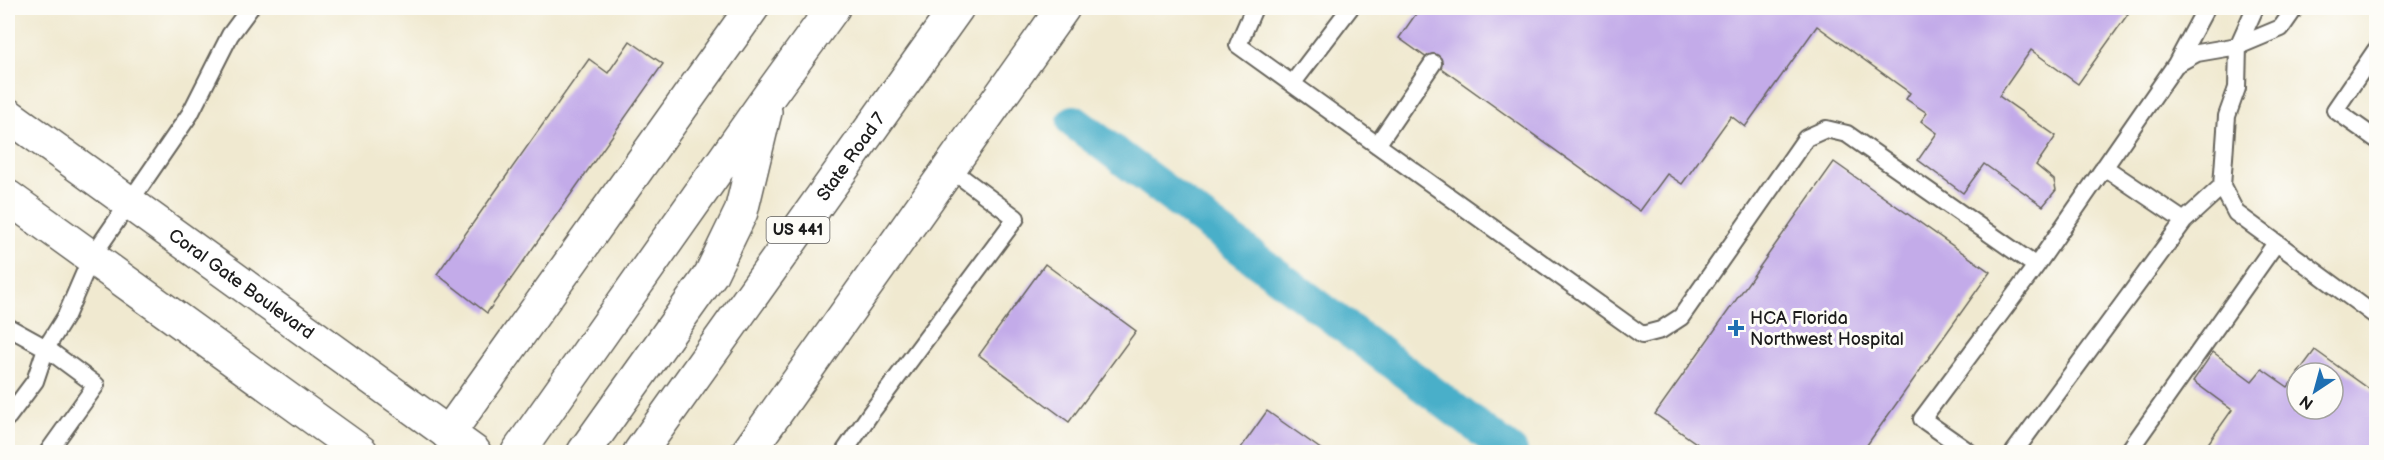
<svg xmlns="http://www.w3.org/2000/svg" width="2384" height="460" viewBox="0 0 2384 460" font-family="'Balsamiq Sans',sans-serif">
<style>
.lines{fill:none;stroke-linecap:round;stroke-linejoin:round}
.canal{stroke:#49afc9;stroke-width:34}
.building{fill:#c3abe9}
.lane-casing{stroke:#66645b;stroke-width:20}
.street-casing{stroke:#66645b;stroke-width:36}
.secondary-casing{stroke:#66645b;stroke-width:36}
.primary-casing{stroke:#66645b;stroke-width:36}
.lane{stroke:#fff;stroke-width:16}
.street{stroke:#fff;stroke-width:33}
.secondary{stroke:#fff;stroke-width:33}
.primary{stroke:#fff;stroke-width:33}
.poi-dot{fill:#1f6fb2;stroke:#fdfcf7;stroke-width:2}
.labels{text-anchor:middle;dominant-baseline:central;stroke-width:6;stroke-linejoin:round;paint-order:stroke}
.shield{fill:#fdfcf7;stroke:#605f5e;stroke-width:1.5}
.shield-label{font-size:16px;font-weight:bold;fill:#1c1c1c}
.street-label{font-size:18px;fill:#1c1c1c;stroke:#fdfcf7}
.poi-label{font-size:18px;fill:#1c1c1c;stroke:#fdfcf7;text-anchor:start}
</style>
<rect width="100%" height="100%" fill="#fdfcf7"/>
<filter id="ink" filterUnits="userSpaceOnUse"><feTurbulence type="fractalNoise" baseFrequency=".0167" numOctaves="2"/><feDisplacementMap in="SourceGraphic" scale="12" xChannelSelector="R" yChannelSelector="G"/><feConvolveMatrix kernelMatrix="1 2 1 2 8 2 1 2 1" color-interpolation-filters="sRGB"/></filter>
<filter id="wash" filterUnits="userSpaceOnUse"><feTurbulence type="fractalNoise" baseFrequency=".008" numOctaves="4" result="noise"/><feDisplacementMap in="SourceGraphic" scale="24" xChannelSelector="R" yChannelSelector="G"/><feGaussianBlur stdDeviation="1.35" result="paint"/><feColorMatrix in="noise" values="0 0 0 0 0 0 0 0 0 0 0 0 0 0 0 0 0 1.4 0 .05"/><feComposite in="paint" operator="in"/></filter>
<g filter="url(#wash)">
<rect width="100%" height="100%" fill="#f0e9d0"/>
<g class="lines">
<!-- canal -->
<path class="canal" d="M1074,122L1511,452"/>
</g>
<g id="blocks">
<!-- building -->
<path class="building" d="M1420,8H2118L2128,14L2078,84L2031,50L1999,96L2056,136L2036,165L2054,180L2056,190L2043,206L1984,164L1963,193L1918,160L1937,133L1921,121L1927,113L1906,99L1910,93L1817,26L1745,127L1731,116L1682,184L1667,174L1640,211L1399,38Z
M630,41L663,64L487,313L437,274L589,59L608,73Z
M1834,162L1990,272L1862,452H1709L1655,414Z
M1045,264L1136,331L1069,422L979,355Z
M2315,350L2376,394V452H2202L2232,410L2193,381L2213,352L2252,381L2262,369L2288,387L2297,375V409H2333V373H2298Z
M1267,411L1322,450L1320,452H1238Z"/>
</g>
</g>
<g filter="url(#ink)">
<use href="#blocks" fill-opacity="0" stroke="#66645b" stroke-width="1.5"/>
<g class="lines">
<!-- lane casing -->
<g class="lane-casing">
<path id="lane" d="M1254,8L1238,45L1642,335L1661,330L1681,317L1806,138L1826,129L1847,134L2036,266
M2255,8L2238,46L2237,88L2227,116L2222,186L2236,213L2376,316
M2376,50L2335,110L2376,139
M2177,64L2197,53L2238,46L2281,28L2295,8
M1292,84L1350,8
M1377,145L1433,63
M2104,167L2184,221
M8,327L46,348L35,381L8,417
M48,452L96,385L46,348L66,316L91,258L190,114L230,35L250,8
M844,452L870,414L1016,218L949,168
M1969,452L1922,419L2036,266L2176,64L2206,8
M2014,452L2184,221L2222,186
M2128,452L2276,243"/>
</g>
<!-- street casing -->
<g class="street-casing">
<path id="street" d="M448,434L752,8
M748,452L1063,8"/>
</g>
<!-- secondary casing -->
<g class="secondary-casing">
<g id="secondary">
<path id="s1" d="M8,115L474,452"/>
<path d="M8,197L361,452"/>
</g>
</g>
<!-- primary casing -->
<g class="primary-casing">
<g id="primary">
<path d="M518,452L769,96L833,8"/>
<path d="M584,452L711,274L741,212L765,112"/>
<path id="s2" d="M640,452L957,8"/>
</g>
</g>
<!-- lane -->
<use href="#lane" class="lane"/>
<!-- street -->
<use href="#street" class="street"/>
<!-- secondary -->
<use href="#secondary" class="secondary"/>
<!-- primary -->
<use href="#primary" class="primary"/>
</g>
</g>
<!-- markers -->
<path class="poi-dot" d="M1733 319h6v6h6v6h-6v6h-6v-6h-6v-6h6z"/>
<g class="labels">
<!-- shield labels -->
<rect class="shield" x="766.5" y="217" width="63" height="26" rx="4.5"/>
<g class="shield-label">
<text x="798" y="230">US 441</text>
</g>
<!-- street labels -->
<g class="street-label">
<text stroke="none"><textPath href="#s2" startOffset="363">State Road 7</textPath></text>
<text stroke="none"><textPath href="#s1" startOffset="288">Coral Gate Boulevard</textPath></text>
</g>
<!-- poi labels -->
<g class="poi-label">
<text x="1750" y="318">HCA Florida<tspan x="1750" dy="21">Northwest Hospital</tspan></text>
</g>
</g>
<!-- margin -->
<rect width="2384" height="460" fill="none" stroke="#fdfcf7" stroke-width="30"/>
<!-- north arrow -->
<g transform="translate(2315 391) rotate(216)"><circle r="28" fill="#fdfcf7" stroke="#a3a29f" stroke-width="1.5"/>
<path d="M0-4.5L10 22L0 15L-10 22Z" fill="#1f6fb2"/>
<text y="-9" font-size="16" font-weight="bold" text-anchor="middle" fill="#1c1c1c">N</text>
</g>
</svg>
